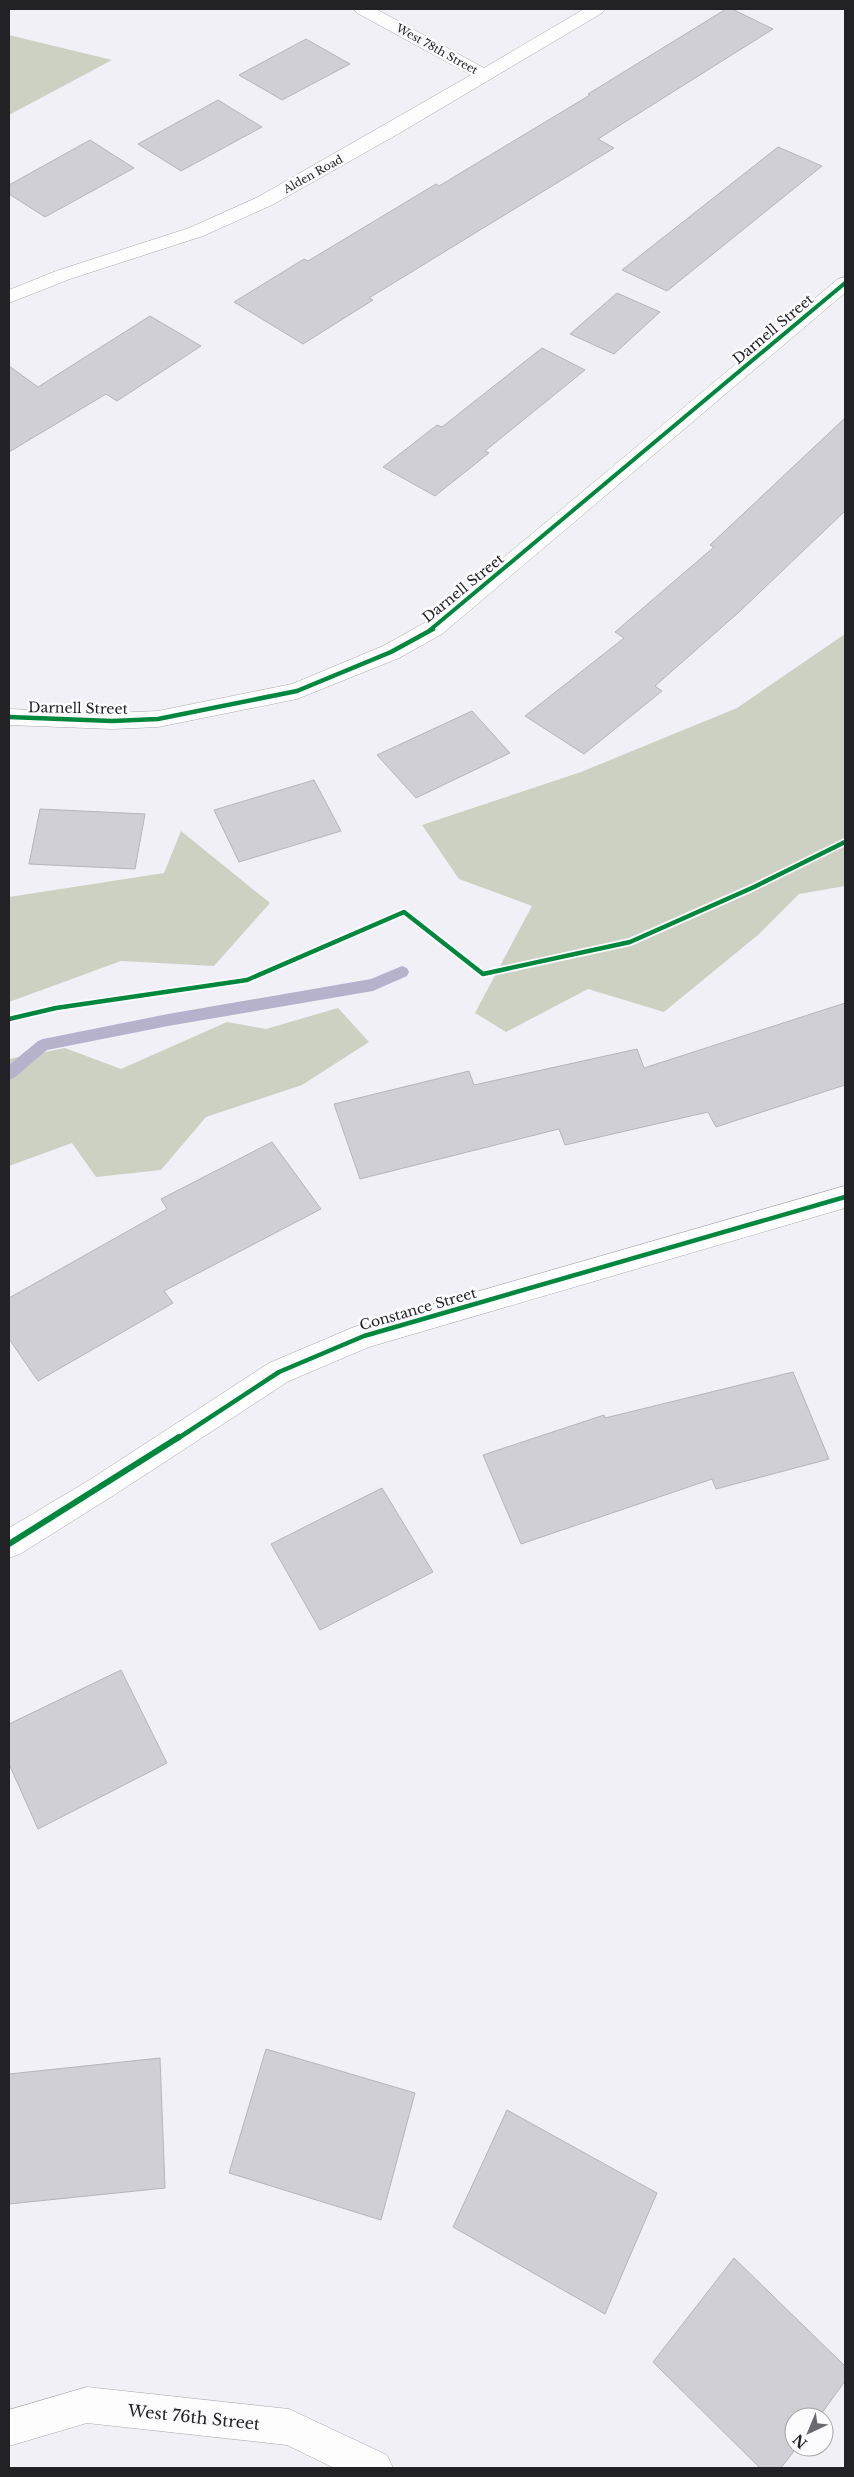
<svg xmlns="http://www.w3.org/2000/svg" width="854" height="2477" viewBox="0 0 854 2477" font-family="'Libre Baskerville',serif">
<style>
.forest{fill:#cdd1c2}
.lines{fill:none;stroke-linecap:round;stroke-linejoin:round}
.stream{fill:#b6b2cc;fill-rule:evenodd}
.building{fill:#d0cfd5;stroke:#b5b5ba}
.street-casing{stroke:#aaaaae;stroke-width:1}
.street{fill:#fdfdfe;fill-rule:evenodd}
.cycleway-far2-casing{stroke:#fcfcfe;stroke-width:6}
.cycleway-far1-casing{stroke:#fcfcfe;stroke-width:8}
.cycleway-casing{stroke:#fcfcfe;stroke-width:9}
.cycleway-far2{stroke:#00873e;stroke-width:4}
.cycleway-far1{stroke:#00873e;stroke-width:4.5}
.cycleway{stroke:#00873e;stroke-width:6}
.labels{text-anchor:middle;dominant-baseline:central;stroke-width:5;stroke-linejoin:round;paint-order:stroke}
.far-street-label{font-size:11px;fill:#222126;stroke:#fcfcfe}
.street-label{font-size:14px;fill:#222126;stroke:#fcfcfe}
.near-street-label{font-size:16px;fill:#222126;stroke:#fcfcfe}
</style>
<rect width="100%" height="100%" fill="#f1f0f7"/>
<!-- forest -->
<path class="forest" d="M9,35L112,60L9,115Z
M845,634V886L799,894L759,934L664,1012L588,989L506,1032L475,1013L532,906L459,879L422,825L581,772L737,708Z
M181,831L270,903L214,966L121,961L9,1002V897L164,873Z
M338,1008L369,1042L302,1085L206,1117L161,1170L96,1177L72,1143L9,1166V1059L65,1048L121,1069L227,1022L266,1029Z"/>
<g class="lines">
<!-- stream -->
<path class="stream" d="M402,966L407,968L409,972L407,976L373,991L168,1026L47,1050L14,1078L9,1080V1065L38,1041L43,1039L168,1014L371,979Z"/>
</g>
<!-- building -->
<path class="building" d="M726,9H732L773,29L598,139L614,148L369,298L373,300L303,344L234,302L304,259L308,261L436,184L439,186L590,95L588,94Z
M306,39L350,64L282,100L239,75Z
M218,100L262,127L181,171L138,144Z
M90,140L134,168L45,217L9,194V185Z
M778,147L822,166L667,291L622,270Z
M617,293L660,312L614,354L570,334Z
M150,316L201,346L117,401L106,394L9,452V366L38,387Z
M542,348L585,370L485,451L489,453L435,496L383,467L437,425L442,427Z
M845,418V511L738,613L655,686L662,691L584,754L525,716L624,638L615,632L714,547L710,545Z
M472,711L510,753L416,798L377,755Z
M314,780L341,831L239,862L214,810Z
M40,809L145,814L135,869L29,864Z
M845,1003V1085L716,1127L708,1112L565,1145L559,1129L360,1179L334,1104L469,1071L474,1085L637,1049L644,1068Z
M272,1142L321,1209L164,1291L173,1303L38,1381L9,1339V1298L167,1209L161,1199Z
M793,1372L829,1459L716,1489L712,1479L521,1544L483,1455L604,1415L605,1418Z
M382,1488L433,1572L320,1630L271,1544Z
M121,1670L167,1763L38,1829L9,1764V1724Z
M266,2049L415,2093L381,2220L229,2173Z
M160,2058L165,2188L9,2204V2074Z
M507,2110L657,2193L605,2314L453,2227Z
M734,2258L845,2366V2381L819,2417H794V2447H797L781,2468H760L653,2362Z"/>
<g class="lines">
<!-- street casing -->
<g class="street-casing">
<path id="street" d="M354,9H376L484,68L584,9H605L602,13L398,134L272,205L203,236L70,279L9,303V290L56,271L189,228L258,197L471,75L357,13Z
M845,277V293L442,634L399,658L297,699L158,727L112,729L9,725V709L112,713L158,711L292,684L383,646L426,622L838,279Z
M845,1186V1208L369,1347L289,1381L111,1497L20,1554L9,1558V1528L91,1479L269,1363L354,1327Z
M87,2387L289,2409L387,2455L393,2468H334L287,2445L87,2423L9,2446V2410Z"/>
</g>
<!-- street -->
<use href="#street" class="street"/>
<!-- cycleway-far2 casing -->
<g class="cycleway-far2-casing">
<path id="cycleway-far2" d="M430,630L845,283"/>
</g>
<!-- cycleway-far1 casing -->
<g class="cycleway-far1-casing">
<path id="cycleway-far1" d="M9,717L112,721L158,719L297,691L391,652L433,629
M9,1019L56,1008L247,980L404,912L483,974L630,942L754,887L845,842
M177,1439L279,1372L364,1336L845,1197"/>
</g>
<!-- cycleway casing -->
<g class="cycleway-casing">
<path id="cycleway" d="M9,1544L179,1437"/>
</g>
<!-- cycleway-far2 -->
<use href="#cycleway-far2" class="cycleway-far2"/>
<!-- cycleway-far1 -->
<use href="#cycleway-far1" class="cycleway-far1"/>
<!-- cycleway -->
<use href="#cycleway" class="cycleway"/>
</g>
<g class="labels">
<!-- far-street labels -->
<g class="far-street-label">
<text transform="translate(437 49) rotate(29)">West 78th Street</text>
<text transform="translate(313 174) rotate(-29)">Alden Road</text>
</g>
<!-- street labels -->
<g class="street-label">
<text transform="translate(773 329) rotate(-40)">Darnell Street</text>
<text transform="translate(463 588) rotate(-39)">Darnell Street</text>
<text transform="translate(78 708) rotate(1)">Darnell Street</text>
<text transform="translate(418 1309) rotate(-16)">Constance Street</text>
</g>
<!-- near-street labels -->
<g class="near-street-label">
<text transform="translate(194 2417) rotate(6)">West 76th Street</text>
</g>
</g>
<!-- border -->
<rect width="854" height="2477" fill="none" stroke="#222126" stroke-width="20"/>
<!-- north arrow -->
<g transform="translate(809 2432) rotate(224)"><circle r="24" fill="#fcfcfe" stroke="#a5a4a8"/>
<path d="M0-4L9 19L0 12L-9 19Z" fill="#6a696f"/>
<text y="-8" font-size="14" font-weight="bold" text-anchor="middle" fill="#222126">N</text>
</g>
</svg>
